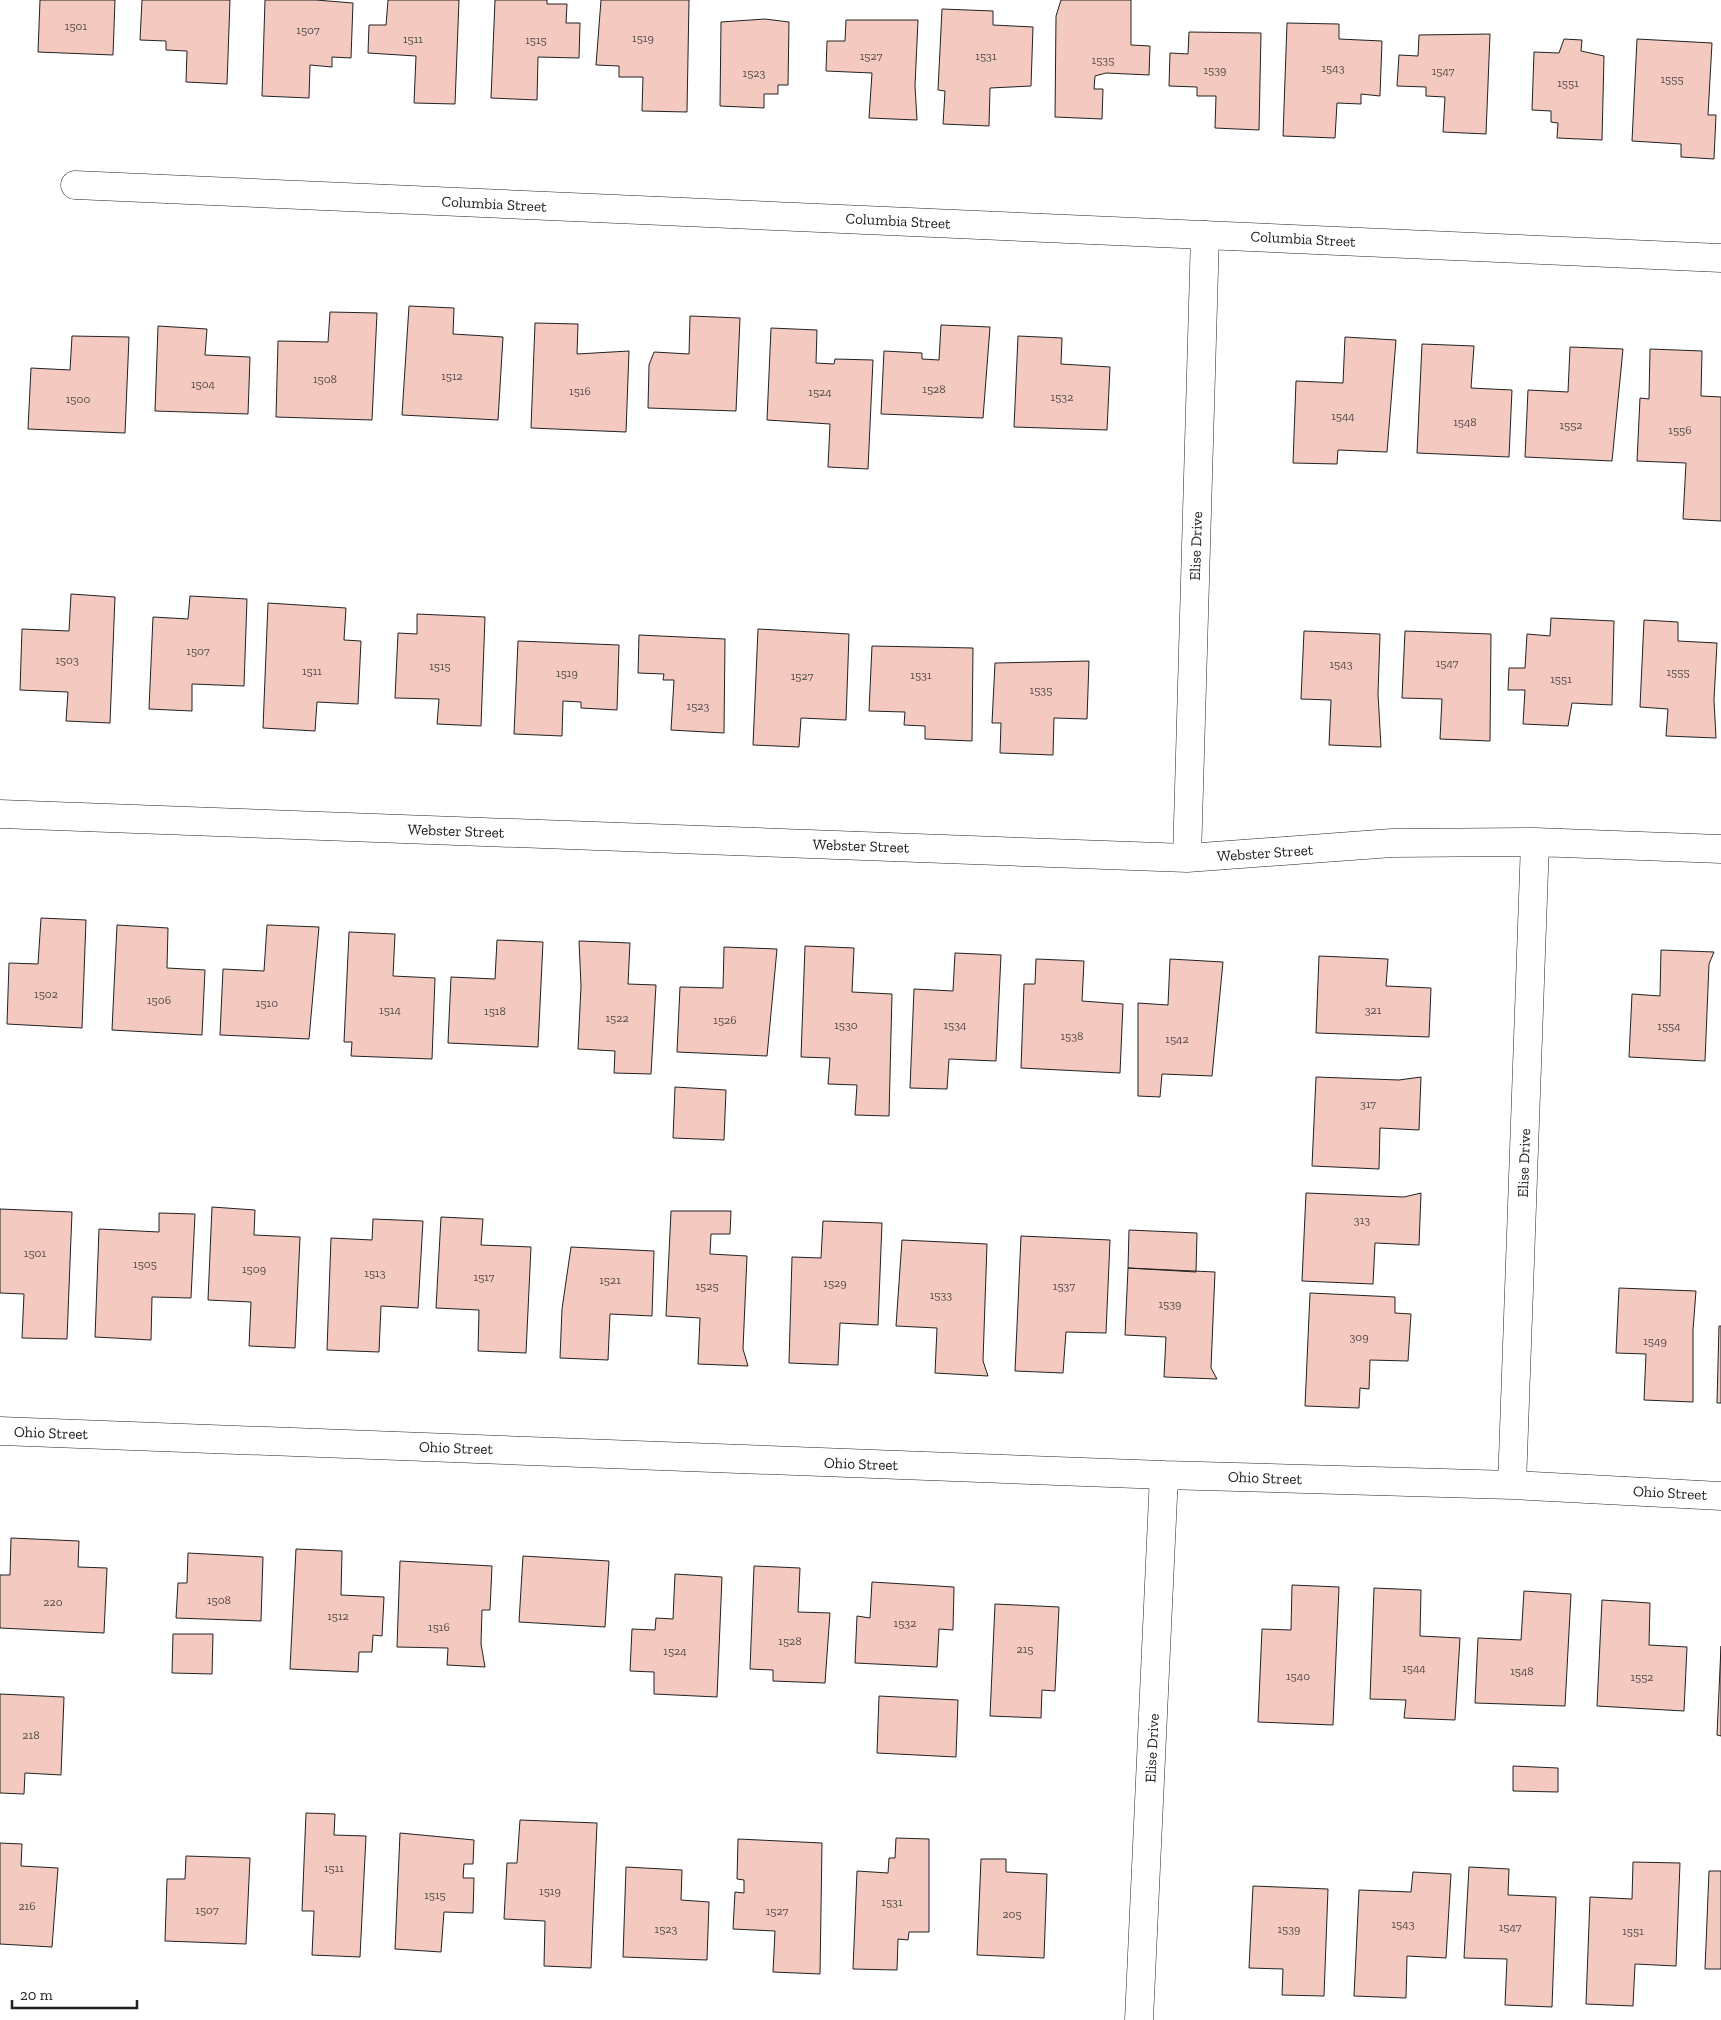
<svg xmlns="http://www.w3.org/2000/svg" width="1721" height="2020" viewBox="0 0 1721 2020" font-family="'Zilla Slab',serif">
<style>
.building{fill:#f3c9c0;stroke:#222}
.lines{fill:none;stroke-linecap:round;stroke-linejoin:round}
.minor-casing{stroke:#222;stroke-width:29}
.minor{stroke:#fff;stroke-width:28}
.labels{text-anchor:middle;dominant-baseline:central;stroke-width:4;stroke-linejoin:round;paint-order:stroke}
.number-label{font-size:12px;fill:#564c4a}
.street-label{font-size:15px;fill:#222;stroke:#fff}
</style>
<rect width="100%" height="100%" fill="#fff"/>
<!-- building -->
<path class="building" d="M40,0H115L113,55L38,52Z
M142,0H230L227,84L186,82L187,51L166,50V41L140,40Z
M265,0H316L353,3L351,58L332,57V67L310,65L309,98L262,96Z
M388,0H459L455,104L414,103L416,56L368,53L369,25H386Z
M495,0H547V4H567L566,23H580L579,58L538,57L537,100L491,98Z
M601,0H689L687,112L642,111L643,77H619V66L596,65Z
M1061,0H1131V45L1150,46L1149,75L1106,73L1095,76L1094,89H1103L1102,119L1055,117L1056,16Z
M942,9L993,11V25L1033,27L1031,86L990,88L989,126L943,124L945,91L938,90Z
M765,19L789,22L788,85H778V94H764V108L720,106L721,22Z
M846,20H918L915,86L917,120L869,118L872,73L826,71L827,41H845Z
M1287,23L1339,24V39L1382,41L1380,96L1361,94V104L1337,103L1335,138L1283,136Z
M1189,32L1261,33L1259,130L1215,128L1216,96H1197V87L1169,86L1170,53L1188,54Z
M1490,34L1486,134L1443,132L1445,97L1426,96V87L1397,86L1399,55L1418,56L1419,35Z
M1564,39L1582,40L1581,51L1604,56L1602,140L1557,138L1558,123L1551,122V111L1532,110L1534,52L1559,53Z
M1637,39L1712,43L1708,115H1716L1714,159L1681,157V144L1632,141Z
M409,306L454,308L453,334L503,337L498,420L402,415Z
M330,312L377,313L372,420L276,417L278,341L328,342Z
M690,316L740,318L736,411L648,408L649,365L654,352L689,354Z
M535,323L578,324L577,354L629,351L626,432L531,428Z
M941,325L990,327L983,418L881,414L884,351L922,353V359L939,360Z
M158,326L207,329L205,355L250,357L248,414L155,411Z
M771,328L817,330L816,363L834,364L835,359L873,360L868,469L828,467L830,424L767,420Z
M72,336L129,337L125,433L28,429L31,368L70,370Z
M1018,336L1062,338L1061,364L1110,367L1107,430L1014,427Z
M1345,337L1396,340L1387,452L1338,450L1337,464L1293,463L1296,381L1343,383Z
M1422,344L1474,346L1471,388L1512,390L1509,457L1417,453Z
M1570,347L1623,349L1612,461L1525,457L1528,390L1568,392Z
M1650,349L1702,351L1701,396L1721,397V521L1683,519L1686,463L1637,461L1640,398L1649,399Z
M71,594L115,597L110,723L66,721L68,692L20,690L22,629L69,631Z
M190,596L247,599L244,686L192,684V711L149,709L153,617L188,619Z
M268,603L346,608L344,640L361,641L358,704L317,702L315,731L263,728Z
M417,614L485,617L481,726L437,724L439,699L395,698L398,633L417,634Z
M1551,618L1614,621L1612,705L1572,703L1568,726L1523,724L1525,690H1508L1509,668H1525L1527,634L1550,636Z
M1644,620L1678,622V641L1717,643L1714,700L1716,738L1666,736L1668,709L1640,707Z
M758,629L849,634L846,720L801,718L799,747L753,745Z
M1304,631L1380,634L1378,694L1381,747L1329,745L1331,700L1301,699Z
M1405,631L1491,634L1490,741L1440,739L1442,699L1402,698Z
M639,635L725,639L724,733L671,730L674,680H663L664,674L638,673Z
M518,641L619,645L617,710L581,708V702L563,701L562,736L514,734Z
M872,646L973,648L972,741L925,739V726L904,725L905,712L869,711Z
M1089,661L1087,719L1054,718L1053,755L1000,753L1001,723H992L995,663Z
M41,918L86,920L82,1028L7,1024L9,963L38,964Z
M117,925L168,928L167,968L205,970L202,1035L112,1030Z
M267,925L319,927L309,1039L220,1035L223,969L264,971Z
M349,932L395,934L393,976L435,978L432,1059L351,1056L352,1042H344Z
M497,940L543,942L538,1047L448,1043L451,977L495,979Z
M579,941L630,943L628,984L656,985L651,1074L614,1073L615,1051L578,1049L581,986Z
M805,946L854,948L852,992L892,994L889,1116L855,1115L857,1085L828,1084L830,1058L801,1057Z
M724,947L777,949L767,1056L677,1052L680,987L723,988Z
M1661,950L1714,952L1709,964L1705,1061L1629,1057L1632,994L1660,996Z
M955,953L1001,955L996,1061L949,1059L947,1089L910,1088L914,989L953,991Z
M1319,956L1388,959L1386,986L1431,988L1429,1037L1316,1033Z
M1036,959L1084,961L1082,1001L1123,1004L1120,1073L1021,1068L1024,984H1035Z
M1170,959L1223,962L1212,1076L1162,1074L1160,1097L1138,1096V1003L1168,1005Z
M1316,1077L1399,1080L1421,1077L1419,1130L1380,1128L1379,1169L1312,1166Z
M675,1087L726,1090L724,1140L673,1138Z
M1306,1193L1404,1197L1421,1193L1419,1245L1375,1243L1373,1284L1302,1281Z
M212,1207L255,1210L254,1235L300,1237L295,1348L249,1346L251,1302L208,1300Z
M0,1209L72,1212L67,1339L22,1338L24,1294L0,1293Z
M671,1211H731L730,1234H711L710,1254L747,1256L743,1349L748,1366L698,1364L700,1318L666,1316Z
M159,1213L195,1214L191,1298L152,1297L151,1340L95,1337L99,1229L159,1232Z
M441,1217L483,1219L481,1245L531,1247L526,1353L478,1351L479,1310L436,1308Z
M373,1219L423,1221L418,1308L381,1306L379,1352L327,1350L331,1238L372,1240Z
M823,1221L882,1223L878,1325L840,1323L838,1365L789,1363L792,1257L821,1258Z
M1129,1230L1197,1233L1196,1272L1128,1268Z
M1021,1236L1110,1240L1106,1333L1066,1332L1063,1373L1015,1371Z
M902,1240L987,1244L983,1361L988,1376L935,1373L937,1328L896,1326Z
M571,1247L654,1251L652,1316L610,1314L608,1360L560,1358L562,1309Z
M1128,1268L1215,1272L1211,1368L1217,1379L1164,1377L1166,1337L1125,1335Z
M1619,1288L1696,1291L1693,1330V1402L1644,1400L1646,1354L1616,1353Z
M1310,1293L1395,1297V1313L1411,1314L1408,1361L1370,1360L1369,1389L1360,1388L1359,1408L1305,1406Z
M1719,1326H1721V1403H1717Z
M11,1538L79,1541L78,1567L107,1568L104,1633L0,1628V1575H10Z
M296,1549L342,1551L341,1595L384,1597L382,1636L373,1635L372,1652H359L358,1672L290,1669Z
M188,1553L263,1557L261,1621L176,1618L178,1583H187Z
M523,1556L609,1561L605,1627L519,1622Z
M400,1561L492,1566L490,1610H482L481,1644L485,1667L447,1665L448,1648L397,1647Z
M754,1566L800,1568L798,1612L830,1613L825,1683L773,1681V1670L750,1669Z
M675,1574L722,1577L717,1697L654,1694V1672L630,1671L632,1629L655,1630L656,1618L673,1619Z
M872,1582L954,1587L953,1630L939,1629L937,1667L855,1663L857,1616L870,1618Z
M1292,1585L1339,1587L1333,1725L1258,1722L1262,1629L1291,1630Z
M1374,1588L1421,1590L1420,1636L1460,1638L1455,1720L1404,1718L1406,1700L1370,1699Z
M1524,1591L1571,1594L1565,1706L1475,1703L1478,1638L1521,1640Z
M1602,1600L1650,1603L1649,1645L1687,1647L1684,1711L1597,1706Z
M995,1604L1059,1607L1055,1691L1042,1690L1041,1718L990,1716Z
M173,1634H213L212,1674L172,1673Z
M1721,1646V1736L1717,1735Z
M0,1694L64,1697L61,1775L25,1773L24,1794L0,1793Z
M879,1696L958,1700L956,1757L877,1753Z
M1513,1766L1558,1768V1792L1513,1791Z
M306,1813L335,1814L334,1835L366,1836L360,1957L312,1955L314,1911H302Z
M520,1820L597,1823L591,1968L544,1966L545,1921L504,1919L507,1863H517Z
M400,1833L474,1840L473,1864H464L463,1878H474L473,1913L444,1912L441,1952L395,1949Z
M896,1838L929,1839V1932H909L908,1940L898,1939L897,1970L853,1969L857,1871L888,1873L889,1858H895Z
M738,1839L822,1843L820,1974L773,1972L775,1931L733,1929L735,1892L744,1893V1880L737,1879Z
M0,1843L22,1844L21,1866L58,1868L52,1947L0,1944Z
M186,1856L250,1858L246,1944L165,1941L167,1879H185Z
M981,1859H1006V1872L1047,1874L1044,1958L977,1955Z
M1633,1862L1680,1863L1676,1966L1635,1964L1633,2006L1586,2004L1590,1897L1632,1899Z
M626,1867L682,1870L681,1900L709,1902L707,1960L623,1957Z
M1469,1867L1509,1869L1508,1895L1556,1897L1552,2007L1505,2005L1507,1959L1464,1958Z
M1709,1871H1721V1969H1705Z
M1413,1872L1451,1874L1446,1958L1407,1956L1406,1998L1354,1996L1359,1890L1411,1892Z
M1253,1886L1328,1889L1324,1996L1282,1995L1283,1969L1249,1968Z"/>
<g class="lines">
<!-- minor casing -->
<g class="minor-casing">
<path id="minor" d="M75,185L1721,258
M0,814L1187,858L1392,843L1535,842L1721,849
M1187,858L1205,235
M0,1431L1164,1475L1512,1485L1721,1496
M1512,1485L1535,842
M1139,2020L1164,1475"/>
</g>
<!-- minor -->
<use href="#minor" class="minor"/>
</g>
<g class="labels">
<!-- number labels -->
<g class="number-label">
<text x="76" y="26">1501</text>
<text x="308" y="30">1507</text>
<text x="643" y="38">1519</text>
<text x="413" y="39">1511</text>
<text x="536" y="40">1515</text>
<text x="871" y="56">1527</text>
<text x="986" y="56">1531</text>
<text x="1103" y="60">1535</text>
<text x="1333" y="68">1543</text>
<text x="1215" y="70">1539</text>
<text x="1443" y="71">1547</text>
<text x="754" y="73">1523</text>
<text x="1672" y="79">1555</text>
<text x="1568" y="83">1551</text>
<text x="452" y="376">1512</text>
<text x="325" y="379">1508</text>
<text x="203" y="384">1504</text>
<text x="934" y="389">1528</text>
<text x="580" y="391">1516</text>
<text x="820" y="392">1524</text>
<text x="1062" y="397">1532</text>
<text x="78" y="399">1500</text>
<text x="1343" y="416">1544</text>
<text x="1465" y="422">1548</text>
<text x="1571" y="425">1552</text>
<text x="1680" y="430">1556</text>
<text x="198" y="651">1507</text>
<text x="67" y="660">1503</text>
<text x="1447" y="663">1547</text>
<text x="1341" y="664">1543</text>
<text x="440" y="666">1515</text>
<text x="312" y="671">1511</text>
<text x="1678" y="672">1555</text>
<text x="567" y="673">1519</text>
<text x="921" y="675">1531</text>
<text x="802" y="676">1527</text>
<text x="1561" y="679">1551</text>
<text x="1041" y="690">1535</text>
<text x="698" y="706">1523</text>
<text x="46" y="994">1502</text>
<text x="159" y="1000">1506</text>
<text x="267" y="1003">1510</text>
<text x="390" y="1010">1514</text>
<text x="1373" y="1010">321</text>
<text x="495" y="1011">1518</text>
<text x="617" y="1018">1522</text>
<text x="725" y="1020">1526</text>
<text x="846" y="1025">1530</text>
<text x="955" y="1025">1534</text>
<text x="1669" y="1026">1554</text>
<text x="1072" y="1036">1538</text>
<text x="1177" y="1039">1542</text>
<text x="1368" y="1104">317</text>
<text x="1362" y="1220">313</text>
<text x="35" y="1253">1501</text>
<text x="145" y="1264">1505</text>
<text x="254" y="1269">1509</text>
<text x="375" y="1273">1513</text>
<text x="484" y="1277">1517</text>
<text x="610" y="1280">1521</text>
<text x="835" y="1283">1529</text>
<text x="707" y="1286">1525</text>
<text x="1064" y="1286">1537</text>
<text x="941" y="1295">1533</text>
<text x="1170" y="1304">1539</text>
<text x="1359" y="1337">309</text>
<text x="1655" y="1341">1549</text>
<text x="219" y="1600">1508</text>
<text x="53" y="1602">220</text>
<text x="338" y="1616">1512</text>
<text x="905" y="1623">1532</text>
<text x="439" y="1627">1516</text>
<text x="790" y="1641">1528</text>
<text x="1025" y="1649">215</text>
<text x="675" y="1651">1524</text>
<text x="1414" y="1668">1544</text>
<text x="1522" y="1671">1548</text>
<text x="1298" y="1676">1540</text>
<text x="1642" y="1677">1552</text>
<text x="31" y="1735">218</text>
<text x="334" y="1868">1511</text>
<text x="550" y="1891">1519</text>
<text x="435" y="1895">1515</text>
<text x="892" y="1902">1531</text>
<text x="27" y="1906">216</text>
<text x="207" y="1910">1507</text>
<text x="777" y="1911">1527</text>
<text x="1012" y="1914">205</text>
<text x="1403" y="1924">1543</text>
<text x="1510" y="1927">1547</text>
<text x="666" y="1929">1523</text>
<text x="1289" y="1929">1539</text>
<text x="1633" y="1931">1551</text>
</g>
<!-- street labels -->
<g class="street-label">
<text transform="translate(494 204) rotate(3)">Columbia Street</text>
<text transform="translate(898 221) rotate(3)">Columbia Street</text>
<text transform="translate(1303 239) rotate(3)">Columbia Street</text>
<text transform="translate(1196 546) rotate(-88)">Elise Drive</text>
<text transform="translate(456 831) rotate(2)">Webster Street</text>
<text transform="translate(861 846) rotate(2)">Webster Street</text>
<text transform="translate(1265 853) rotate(-4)">Webster Street</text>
<text transform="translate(1524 1163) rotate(-88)">Elise Drive</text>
<text transform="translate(51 1433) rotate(2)">Ohio Street</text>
<text transform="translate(456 1448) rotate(2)">Ohio Street</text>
<text transform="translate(861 1464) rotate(2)">Ohio Street</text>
<text transform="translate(1265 1478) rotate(2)">Ohio Street</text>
<text transform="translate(1670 1493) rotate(3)">Ohio Street</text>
<text transform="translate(1152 1748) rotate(-87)">Elise Drive</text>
</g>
</g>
<!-- scale -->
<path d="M12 2000v8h125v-8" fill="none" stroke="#222222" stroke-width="2.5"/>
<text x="20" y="2000" font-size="15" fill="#222222" stroke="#ffffff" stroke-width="4" paint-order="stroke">20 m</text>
</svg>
